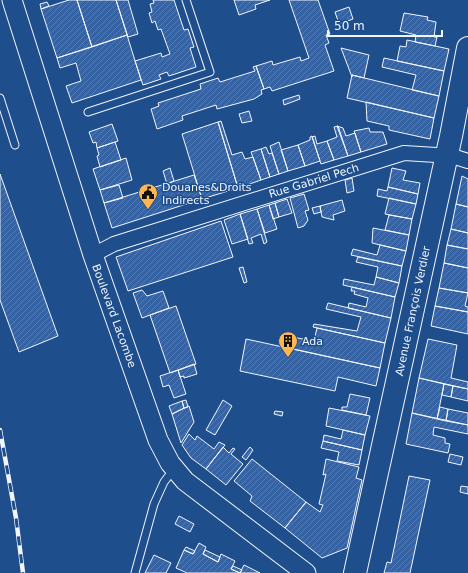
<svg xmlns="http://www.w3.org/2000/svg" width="468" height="573" viewBox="0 0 468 573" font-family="'DejaVu Sans',sans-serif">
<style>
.building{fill:url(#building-hatch);stroke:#f2f6ff}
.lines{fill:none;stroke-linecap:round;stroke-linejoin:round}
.lane-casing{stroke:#f2f6ff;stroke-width:9}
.street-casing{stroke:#f2f6ff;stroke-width:16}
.secondary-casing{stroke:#f2f6ff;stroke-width:21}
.primary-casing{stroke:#f2f6ff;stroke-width:24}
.lane{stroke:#1f4e8c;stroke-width:7}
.street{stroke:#1f4e8c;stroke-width:14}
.secondary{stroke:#1f4e8c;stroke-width:19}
.primary{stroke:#1f4e8c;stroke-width:22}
.rail-casing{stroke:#f2f6ff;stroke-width:4.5}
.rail{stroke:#1f4e8c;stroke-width:3;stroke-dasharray:9;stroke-linecap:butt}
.labels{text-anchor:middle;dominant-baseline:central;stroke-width:3;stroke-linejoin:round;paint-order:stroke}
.street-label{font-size:11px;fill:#f2f6ff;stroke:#1f4e8c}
.poi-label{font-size:11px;fill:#f2f6ff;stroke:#1f4e8c;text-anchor:start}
</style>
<defs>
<pattern id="building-hatch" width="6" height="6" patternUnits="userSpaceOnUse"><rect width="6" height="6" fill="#3563a3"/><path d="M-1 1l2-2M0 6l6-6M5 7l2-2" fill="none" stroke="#537ab1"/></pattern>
</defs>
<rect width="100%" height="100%" fill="#1f4e8c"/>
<!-- building -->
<path class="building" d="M69,0H77L92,47L57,58L41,9Z
M77,0H116L127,35L92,47Z
M116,0H128L138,34L128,37Z
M153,0H174L184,30L188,29L194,47L190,48L196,67L169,76L167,72L159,75L161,79L143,85L135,61L161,53L162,57L170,54L161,29L158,30L155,21L152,23L149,13L152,12L150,4L154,3Z
M234,0H270L255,5L256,9L239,15Z
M289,0H318L330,34L326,35L329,43L325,45L334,71L272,91L270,87L264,89L256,66L272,61L273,65L300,57L301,61L309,58Z
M47,2L49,6L41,9L40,4Z
M349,7L353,19L339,24L335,12Z
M404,13L428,17L427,20L436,22L434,37H437L435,46L415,42L416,35L400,31Z
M127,35L141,80L72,103L66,86L81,81L76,63L60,68L57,58Z
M407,40L449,49L444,71L397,61L400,46L406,47Z
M341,48L369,55L364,78L352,75V77Z
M384,58L444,71L439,96L412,90L416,75L382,67Z
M256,66L264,89L261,90L262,94L254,99L217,109L216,105L182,116L183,120L157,129L151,109L159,106L158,103L201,89L200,84L218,78L220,82L255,71L253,67Z
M352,75L439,96L434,118L347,98Z
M299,95L300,99L284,105L283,100Z
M366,102L434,118L430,139L389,130V126L367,121Z
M249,111L252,121L242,123L239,114Z
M221,121L232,155L242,152L245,159L253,157L261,180L238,188L218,122Z
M218,122L238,188L202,199L182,134Z
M112,124L118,141L97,148L96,142L93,143L89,132Z
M337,126L343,128L346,136L355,133L361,152L348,156Z
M338,126L348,156L334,160L327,141L337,137L334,127Z
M369,128L370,132H383L387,144L361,152L354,131Z
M312,136L320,161L305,166L298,145L310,140V137Z
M315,136L317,144L327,141L334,160L321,164L312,137Z
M115,142L121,160L100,167L97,156L99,155L97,148Z
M279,142L288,171L279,174L270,146Z
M298,145L305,166L288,171L281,150Z
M266,147L269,154L272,153L279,174L270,177L261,149Z
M261,149L270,177L261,180L251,152Z
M126,158L132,180L100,190L93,169Z
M170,168L174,181L167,184L163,171Z
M392,168L406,171L403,180L420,183L418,194L388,187Z
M0,174L58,336L19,352L0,300Z
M194,175L202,199L112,228L104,203Z
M462,176L468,179V207L456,204Z
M352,178L354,191L347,193L345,180Z
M119,185L123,198L104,203L100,190Z
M388,187L418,194L416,204L377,196L378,189L387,191Z
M304,194L309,210L305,211L308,220L304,226L298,228L290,198Z
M389,198L416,204L412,219L385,214Z
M287,199L292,213L279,217L275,203Z
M342,200L345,211L333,215L334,220L322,217L320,206Z
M275,203L279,217L273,219L269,205Z
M456,204L468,207V233L451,229Z
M269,205L277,229L265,233L257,209Z
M320,206L321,212L314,214L312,208Z
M257,209L267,242L264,244L261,234L251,238L253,243L249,244L240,214Z
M240,214L248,239L232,244L224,220Z
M389,215L412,219L409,235L385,230Z
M221,221L233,257L128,291L116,257Z
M373,228L409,235L406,251L372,243Z
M451,229L468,233V249L447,245Z
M380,245L406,251L402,266L351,255L353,249L377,255Z
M447,245L468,249V268L444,263Z
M358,257L402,266L399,283L376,277L378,267L356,262Z
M444,263L468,268V293L439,288Z
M243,267L247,282L244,283L239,268Z
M376,277L399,283L395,297L343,285L344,279L374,285Z
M352,287L395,297L391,318L348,308L349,303L366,307L368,298L354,294L355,291H351Z
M439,288L468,293L465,306L468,307V312L435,306Z
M142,290L147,296L163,291L169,308L142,318L133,293Z
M328,303L391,318L385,343L313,327L314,324L357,331L361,317L326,309Z
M176,306L196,364L170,373L150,315Z
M435,306L468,312V334L431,326Z
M317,328L385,343L380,368L289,348L292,337L314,341Z
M246,339L380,368L376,386L338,377L335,391L240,371Z
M428,339L457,345L451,378L468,382V389L419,378Z
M194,364L197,374L184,378V376L180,377L178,370Z
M178,370L186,394L174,398L169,385L163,387L160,376Z
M419,378L444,384L437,419L412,413Z
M444,384L453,386L451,397L442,395Z
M453,386L468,389V401L451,397Z
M350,394L370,398L366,415L342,410V407H347Z
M186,400L188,407L184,408L182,401Z
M223,400L232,406L215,435L206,430Z
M182,401L184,408L172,414L169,406Z
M189,406L194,422L181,443L172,414Z
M440,407L448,409L446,421L437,419Z
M329,408L370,416L365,435L326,426Z
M448,409L468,413V425L446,421Z
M275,411L283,412L282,416L274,414Z
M412,413L468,425V434L434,427L433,435L445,438V443L450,444L448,453L406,444Z
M343,430L365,435L362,450L323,441L324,435L341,439Z
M189,434L195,440L197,436L214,449L219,442L225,445L206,469L191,458L182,445Z
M323,441L362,450L359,465L337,461L339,452L321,448Z
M223,447L229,453L233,448L235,449L231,454L243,464L226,485L206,469Z
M250,447L253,450L246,460L242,457Z
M450,454L463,457L461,465L448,462Z
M252,459L306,502L285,528L250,501L252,496L234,481Z
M326,459L359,467L356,478L362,480L347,548L322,558L285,528L306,502L320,512L323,505L319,504L326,474L323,475Z
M409,476L430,480L410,573H384L387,562L391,563Z
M461,486L468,487V494L460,492Z
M179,516L194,524L190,532L175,524Z
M199,543L206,547L203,554L218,562L221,554L235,561L231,569L240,573H187L176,568L184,550L193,554Z
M186,547L195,551L193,554L184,550Z
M205,550L220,557L218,562L203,554Z
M154,555L171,563L166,573H145Z
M244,565L260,573H240Z
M233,566L242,570L240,573L231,569Z"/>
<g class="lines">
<!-- lane casing -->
<g class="lane-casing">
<path id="lane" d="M0,98L15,145
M88,112L210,72L186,0
M135,573L154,504L164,482L174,469"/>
</g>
<!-- street casing -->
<g class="street-casing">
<path id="street" d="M93,255L114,244L404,153L452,156L468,161"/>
</g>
<!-- secondary casing -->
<g class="secondary-casing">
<path id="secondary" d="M12,0L93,255L158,440L170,463L185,481L306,573"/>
</g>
<!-- primary casing -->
<g class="primary-casing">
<path id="primary" d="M355,573L451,136L468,48"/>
</g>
<!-- lane -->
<use href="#lane" class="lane"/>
<!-- street -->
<use href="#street" class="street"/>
<!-- secondary -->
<use href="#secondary" class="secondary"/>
<!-- primary -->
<use href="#primary" class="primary"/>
<!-- rail casing -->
<g class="rail-casing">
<path id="rail" d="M0,430L16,518L23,573"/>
</g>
<!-- rail -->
<use href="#rail" class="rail"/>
</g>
<!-- icons -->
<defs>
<g id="civic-pin" transform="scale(1)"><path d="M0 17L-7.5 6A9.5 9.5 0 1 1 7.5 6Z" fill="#ffb74d" stroke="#1f4e8c"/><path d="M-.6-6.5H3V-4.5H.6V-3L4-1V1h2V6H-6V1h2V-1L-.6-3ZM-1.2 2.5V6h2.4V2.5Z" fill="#111"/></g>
<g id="building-pin" transform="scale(1)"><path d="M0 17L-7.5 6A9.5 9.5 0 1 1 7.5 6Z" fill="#ffb74d" stroke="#1f4e8c"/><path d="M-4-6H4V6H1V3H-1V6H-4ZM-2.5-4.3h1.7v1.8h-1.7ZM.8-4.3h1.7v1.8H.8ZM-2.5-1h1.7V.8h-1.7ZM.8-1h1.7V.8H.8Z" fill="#111"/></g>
</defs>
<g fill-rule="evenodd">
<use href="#civic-pin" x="148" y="193"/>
<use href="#building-pin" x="288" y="341"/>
</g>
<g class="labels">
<!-- street labels -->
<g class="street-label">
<text transform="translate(314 181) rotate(-17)">Rue Gabriel Pech</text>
<text transform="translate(413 311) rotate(-78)">Avenue François Verdier</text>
<text transform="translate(114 316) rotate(70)">Boulevard Lacombe</text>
</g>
<!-- poi labels -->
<g class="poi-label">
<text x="162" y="187">Douanes&amp;Droits<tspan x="162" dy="13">Indirects</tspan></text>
<text x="302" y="341">Ada</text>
</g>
</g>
<!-- scale -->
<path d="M328 30v6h114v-6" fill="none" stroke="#f2f6ff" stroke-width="2"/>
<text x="334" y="30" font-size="12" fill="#f2f6ff" stroke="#1f4e8c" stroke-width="3" paint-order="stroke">50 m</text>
</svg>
